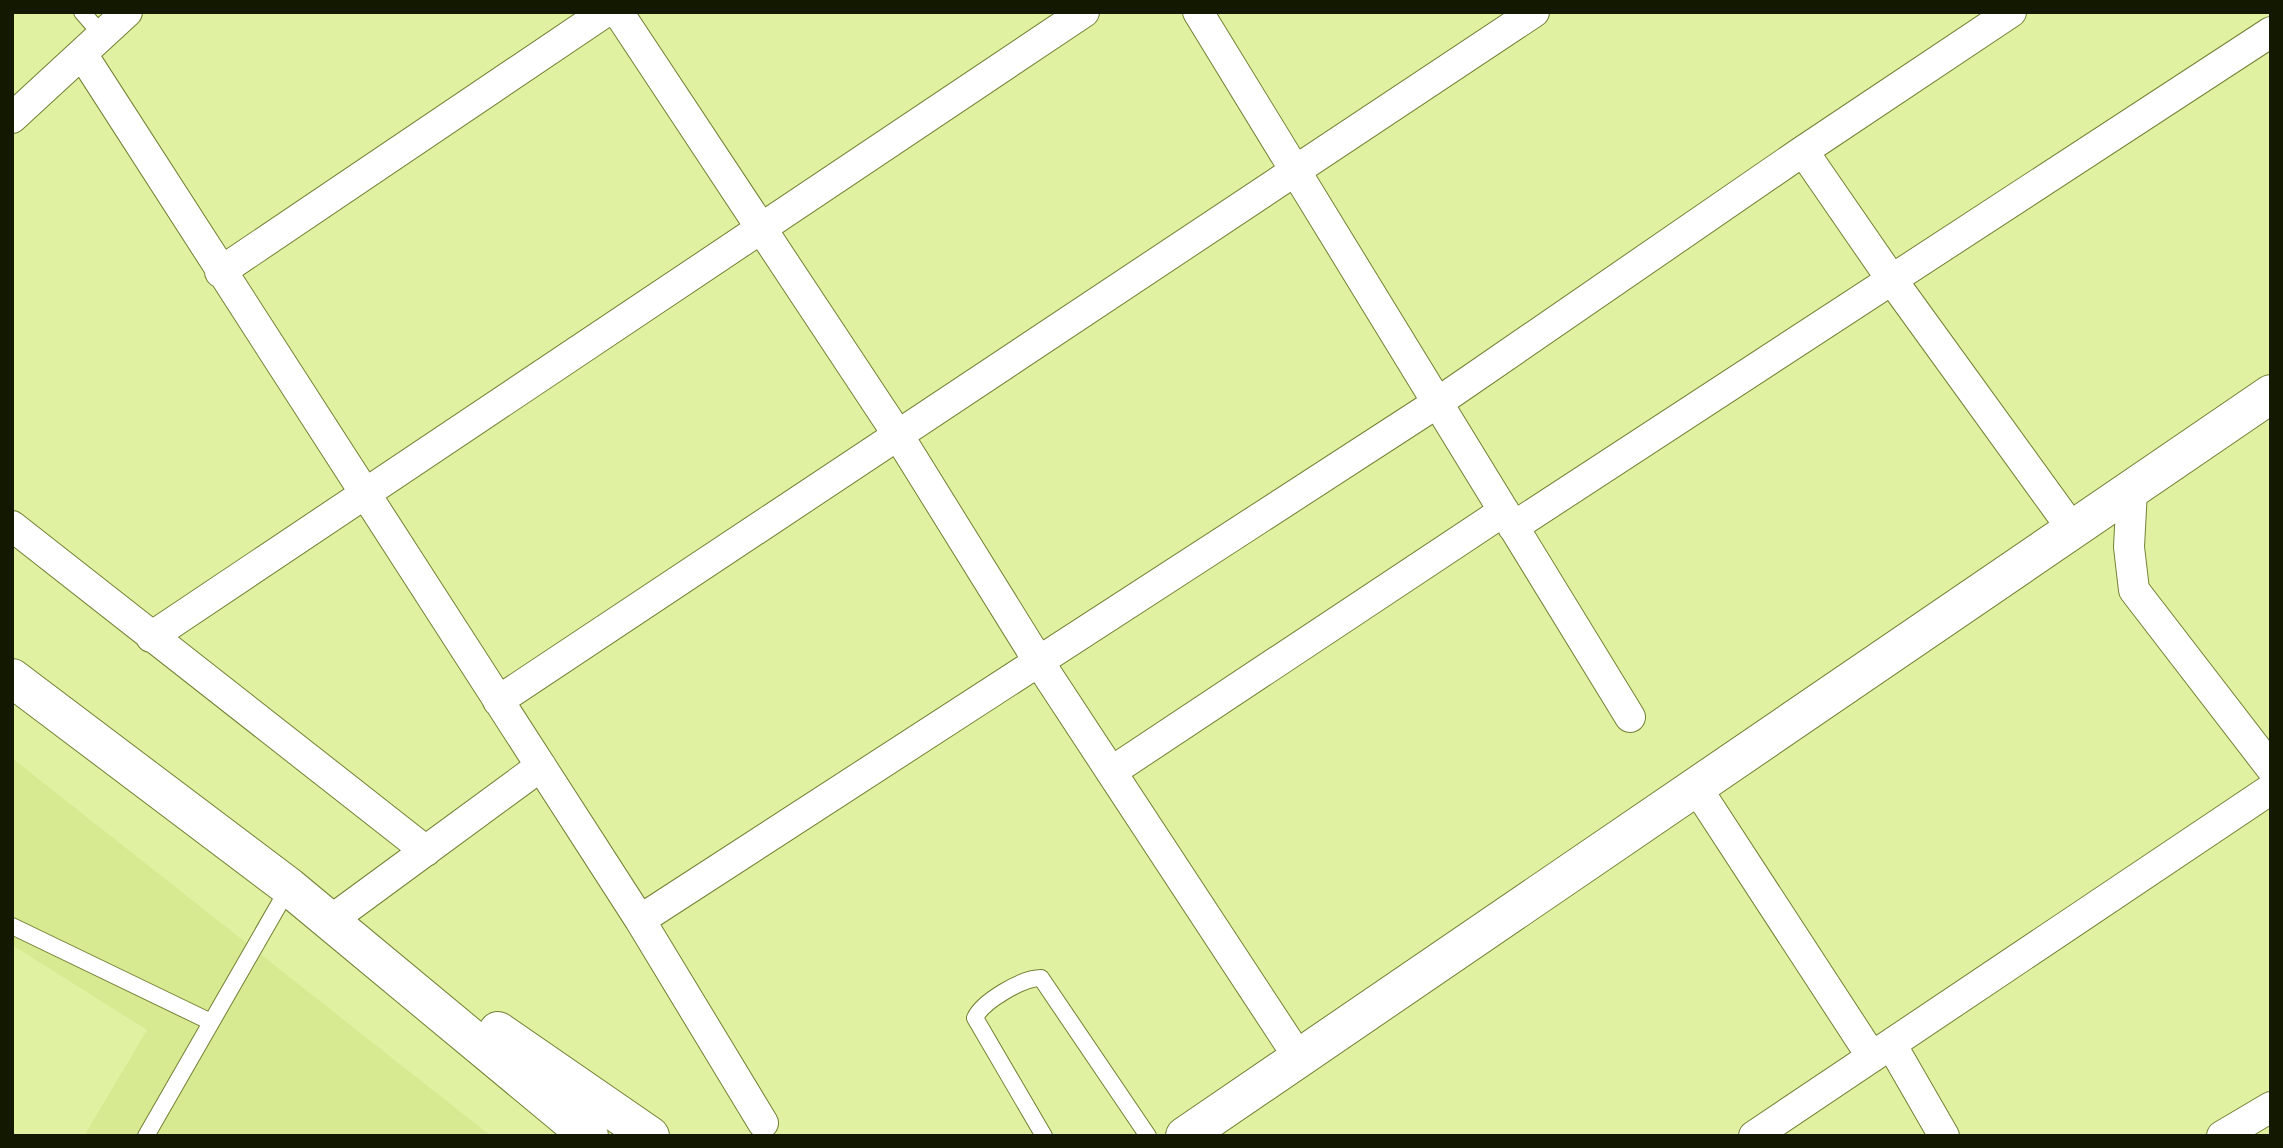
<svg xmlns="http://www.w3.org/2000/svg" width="2283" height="1148" viewBox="0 0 2283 1148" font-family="Montserrat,sans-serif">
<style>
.built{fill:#d7ea92}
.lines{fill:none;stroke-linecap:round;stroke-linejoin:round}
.lane-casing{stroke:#728134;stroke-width:18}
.street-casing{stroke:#728134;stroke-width:32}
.secondary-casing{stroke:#728134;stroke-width:40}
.lane{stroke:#fff;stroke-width:16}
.street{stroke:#fff;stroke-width:30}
.secondary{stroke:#fff;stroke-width:38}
</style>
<rect width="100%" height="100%" fill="#e0f2a2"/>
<!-- built -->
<path class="built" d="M12,758L491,1136H84L147,1030L12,945Z"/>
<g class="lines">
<!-- lane casing -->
<g class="lane-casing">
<path id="lane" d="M82,12L102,35
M12,926L211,1022
M146,1136L289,887
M1044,1136L975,1018C982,1002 1022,978 1041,978L1148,1136"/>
</g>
<!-- street casing -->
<g class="street-casing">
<path id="street" d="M618,12L898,435L1039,662L1299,1058
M1198,12L1630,717
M82,54L640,920L763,1123
M12,118L127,12
M1803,151L1892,280L2073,530
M220,272L605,12
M2132,490L2129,547L2134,590L2271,768
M12,526L426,851
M1513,527L2271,32
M151,637L1084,12
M498,701L1534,12
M1111,772L1504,511
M1696,787L1872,1057
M334,918L541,766
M640,920L1437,403L1803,151L2011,12
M1891,1044L1944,1136
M1754,1136L2271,789
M2222,1136L2271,1107"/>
</g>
<!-- secondary casing -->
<g class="secondary-casing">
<path id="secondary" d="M12,678L289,887L589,1136
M498,1031L650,1136
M1185,1136L2271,394"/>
</g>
<!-- lane -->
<use href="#lane" class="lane"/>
<!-- street -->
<use href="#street" class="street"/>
<!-- secondary -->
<use href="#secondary" class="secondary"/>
</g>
<!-- border -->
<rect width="2283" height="1148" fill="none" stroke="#131800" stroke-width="28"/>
</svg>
